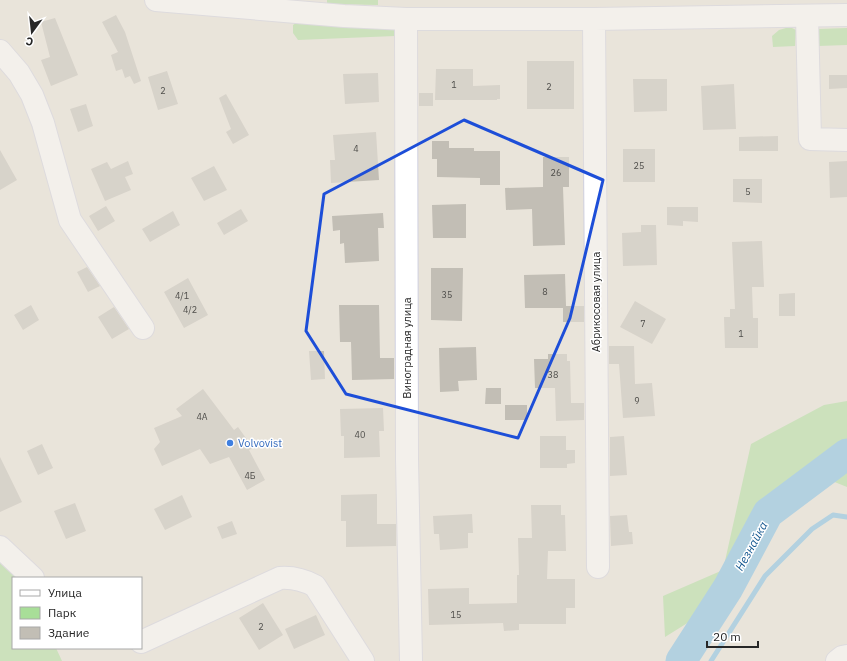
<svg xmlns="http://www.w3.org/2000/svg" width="847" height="661" viewBox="0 0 847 661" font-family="'IBM Plex Sans',sans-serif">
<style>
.green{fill:#a8de98}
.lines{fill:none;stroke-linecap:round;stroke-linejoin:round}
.stream{stroke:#71bbe7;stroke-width:5}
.river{stroke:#71bbe7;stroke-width:31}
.building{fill:#c2beb5}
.minor-casing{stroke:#cfd0e0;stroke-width:24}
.minor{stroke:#fff;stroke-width:22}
.marked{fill:none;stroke:#1d4ed8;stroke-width:3;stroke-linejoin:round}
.shop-dot{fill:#3f7fe0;stroke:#fff;stroke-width:1.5}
.labels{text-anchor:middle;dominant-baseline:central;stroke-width:3;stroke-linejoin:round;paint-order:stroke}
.number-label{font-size:9px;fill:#4e4d4a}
.street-label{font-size:11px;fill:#272727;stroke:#fff}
.shop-label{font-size:11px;fill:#366cbe;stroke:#fff;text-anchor:start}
.water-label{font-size:12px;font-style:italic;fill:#14578f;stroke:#fff}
</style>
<rect width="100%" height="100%" fill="#e9e4da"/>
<!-- green -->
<path class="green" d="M327,0H378V5L327,4Z
M299,21L389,28L394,30L395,36L298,40L293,33V25Z
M786,28H792L796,30L795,46L773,47L772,36L779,30Z
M847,28V45L818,46V29Z
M847,401V487L802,469L742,589L665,637L663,596L723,570L751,444L824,405Z
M0,554L27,578H13V648H56L62,661H0Z"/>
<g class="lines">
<!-- stream -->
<path class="stream" d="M711,661L765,576L812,529L833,515L847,517"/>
<!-- river -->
<path class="river" d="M681,661L728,588L768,513L847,454"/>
</g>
<!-- building -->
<path class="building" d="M116,15L125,32L141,81L134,84L130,76L125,78L122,69L116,71L111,55L118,52L102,22Z
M55,18L78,75L51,86L41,60L50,57L41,22Z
M527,61H574V109H527Z
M436,69H473V86L500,85V99H497V100H435Z
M167,71L178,104L158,110L148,77Z
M378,73L379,102L345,104L343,74Z
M829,75H847V88L829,89Z
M633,79H667V111L634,112Z
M734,84L736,129L703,130L701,86Z
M419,93H433V106H419Z
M226,94L249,135L233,144L226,132L231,129L219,98Z
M86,104L93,126L78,132L70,109Z
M376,132L379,180L331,183L330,160H335L333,135Z
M778,136V151H739V137Z
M432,141H449V148H474V151H500V185H480V178L437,177V159H432Z
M623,149H655V182H623Z
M0,150L17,180L0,190Z
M543,157H569V187H563L565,245L533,246L532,209L506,210L505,188L543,187Z
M128,161L133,174L125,177L131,190L105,201L91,169L107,162L111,169Z
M847,161V197L830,198L829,162Z
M214,166L227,190L204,201L191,178Z
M733,179H762V203L733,202Z
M466,204V238H433L432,205Z
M106,206L115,221L98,231L89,216Z
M667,207H698V222L683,221V226L667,225Z
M241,209L248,221L224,235L217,223Z
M173,211L180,225L150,242L142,229Z
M383,213L384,228H378L379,261L345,263L344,243L340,244V230L333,231L332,216Z
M641,225H656L657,265L623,266L622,233L641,232Z
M762,241L764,287H752L753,318H758V348H725L724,317H730V309H735L732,242Z
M87,267L100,286L88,292L77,272Z
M431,268H463L462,321L431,320Z
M565,274L566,306H584V322H563V308H525L524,275Z
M188,278L208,315L184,328L164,292Z
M795,293V316H779V294Z
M635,301L666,319L652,344L620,327Z
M31,305L39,320L23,330L14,315Z
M339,305H379L380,358H394V379L352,380L351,342H340Z
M114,307L129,329L112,339L98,317Z
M609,346H634L635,384L652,383L655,416L623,418L619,364H609Z
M476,347L477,380L458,381L459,391L440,392L439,348Z
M309,351H324L325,379L311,380Z
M548,354H567V361H570L571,403H584V420L556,421L555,388H535L534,359H548Z
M486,388H501V404H485Z
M203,389L234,430L238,427L253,448L249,450L265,480L247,490L229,457L210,464L200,449L162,466L154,449L160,442L154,428L182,416L176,409Z
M505,405H527V420H505Z
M383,408L384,431H379L380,457L344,458V436H341L340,409Z
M540,436H566V450H575V463L567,464V468H540Z
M624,436L627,475L610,476V437Z
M42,444L53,468L38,475L27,451Z
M0,457L22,502L0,512Z
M377,494V524H396V546L346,547V521H341V495Z
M182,495L192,517L165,530L154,509Z
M75,503L86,531L66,539L54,511Z
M531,505H561V515H565L566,551H548L547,579H575V608H566V624H519V630L504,631L503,623L429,625L428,589L469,588V604L517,603V575H519L518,538H532Z
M472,514L473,533H468V548L440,550L439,534H434L433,516Z
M627,515L629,532H632L633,544L611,546L610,516Z
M232,521L237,534L222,539L217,527Z
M263,603L283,635L259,650L239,618Z
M316,615L325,635L294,649L285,629Z"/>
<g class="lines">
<!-- minor casing -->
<g class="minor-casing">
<path id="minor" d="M156,0L344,16L406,19H594L847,15
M807,16L810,139L847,140
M406,19L407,459L411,661
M594,19L598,567
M0,51L19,73L32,95L43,123L70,220L143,328
M0,547L33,578
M141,642L280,578C294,577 304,580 315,586L363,661
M837,661L842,657L847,656"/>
</g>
<!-- minor -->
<use href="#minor" class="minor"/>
</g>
<!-- marked area -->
<path d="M0 0H847V661H0ZM464,120L603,180L570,318L518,438L346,394L306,331L324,194Z" fill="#e9e4da" fill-opacity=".55" fill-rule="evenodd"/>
<path class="marked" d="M464,120L603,180L570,318L518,438L346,394L306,331L324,194Z"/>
<!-- markers -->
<circle class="shop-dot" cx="230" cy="443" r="4"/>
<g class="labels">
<!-- number labels -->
<g class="number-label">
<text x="454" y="84">1</text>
<text x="549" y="86">2</text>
<text x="163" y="90">2</text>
<text x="356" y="148">4</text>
<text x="639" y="165">25</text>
<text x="556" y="172">26</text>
<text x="748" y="191">5</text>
<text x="545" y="291">8</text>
<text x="447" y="294">35</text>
<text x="182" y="295">4/1</text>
<text x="190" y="309">4/2</text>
<text x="643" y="323">7</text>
<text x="741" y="333">1</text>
<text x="553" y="374">38</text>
<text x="637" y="400">9</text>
<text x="202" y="416">4А</text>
<text x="360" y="434">40</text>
<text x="250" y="475">4Б</text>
<text x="456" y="614">15</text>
<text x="261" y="626">2</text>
</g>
<!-- street labels -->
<g class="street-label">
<text transform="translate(596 302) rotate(-90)">Абрикосовая улица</text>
<text transform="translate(407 348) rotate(-90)">Виноградная улица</text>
</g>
<!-- shop labels -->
<g class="shop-label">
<text x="238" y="443">Volvovist</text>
</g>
<!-- water labels -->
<g class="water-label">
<text transform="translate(751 546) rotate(-61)">Незнайка</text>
</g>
</g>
<!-- legend -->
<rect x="12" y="577" width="130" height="72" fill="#ffffff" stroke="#a9a9a9"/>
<rect x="20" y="590" width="20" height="6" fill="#ffffff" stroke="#a9a9a9"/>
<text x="48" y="597" font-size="12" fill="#272727">Улица</text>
<rect x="20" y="607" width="20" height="12" fill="#a8de98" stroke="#a9a9a9"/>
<text x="48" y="617" font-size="12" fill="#272727">Парк</text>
<rect x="20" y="627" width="20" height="12" fill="#c2beb5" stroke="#a9a9a9"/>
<text x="48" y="637" font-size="12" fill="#272727">Здание</text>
<!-- north arrow -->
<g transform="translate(32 32) rotate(195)" stroke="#ffffff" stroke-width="3" paint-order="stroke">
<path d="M0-3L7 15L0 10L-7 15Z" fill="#272727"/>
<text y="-6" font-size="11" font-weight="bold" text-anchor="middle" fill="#272727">С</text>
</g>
<!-- scale -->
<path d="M707 641v6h51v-6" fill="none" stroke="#272727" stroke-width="2"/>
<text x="713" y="641" font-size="12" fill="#272727" stroke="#ffffff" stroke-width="3" paint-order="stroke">20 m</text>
</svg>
